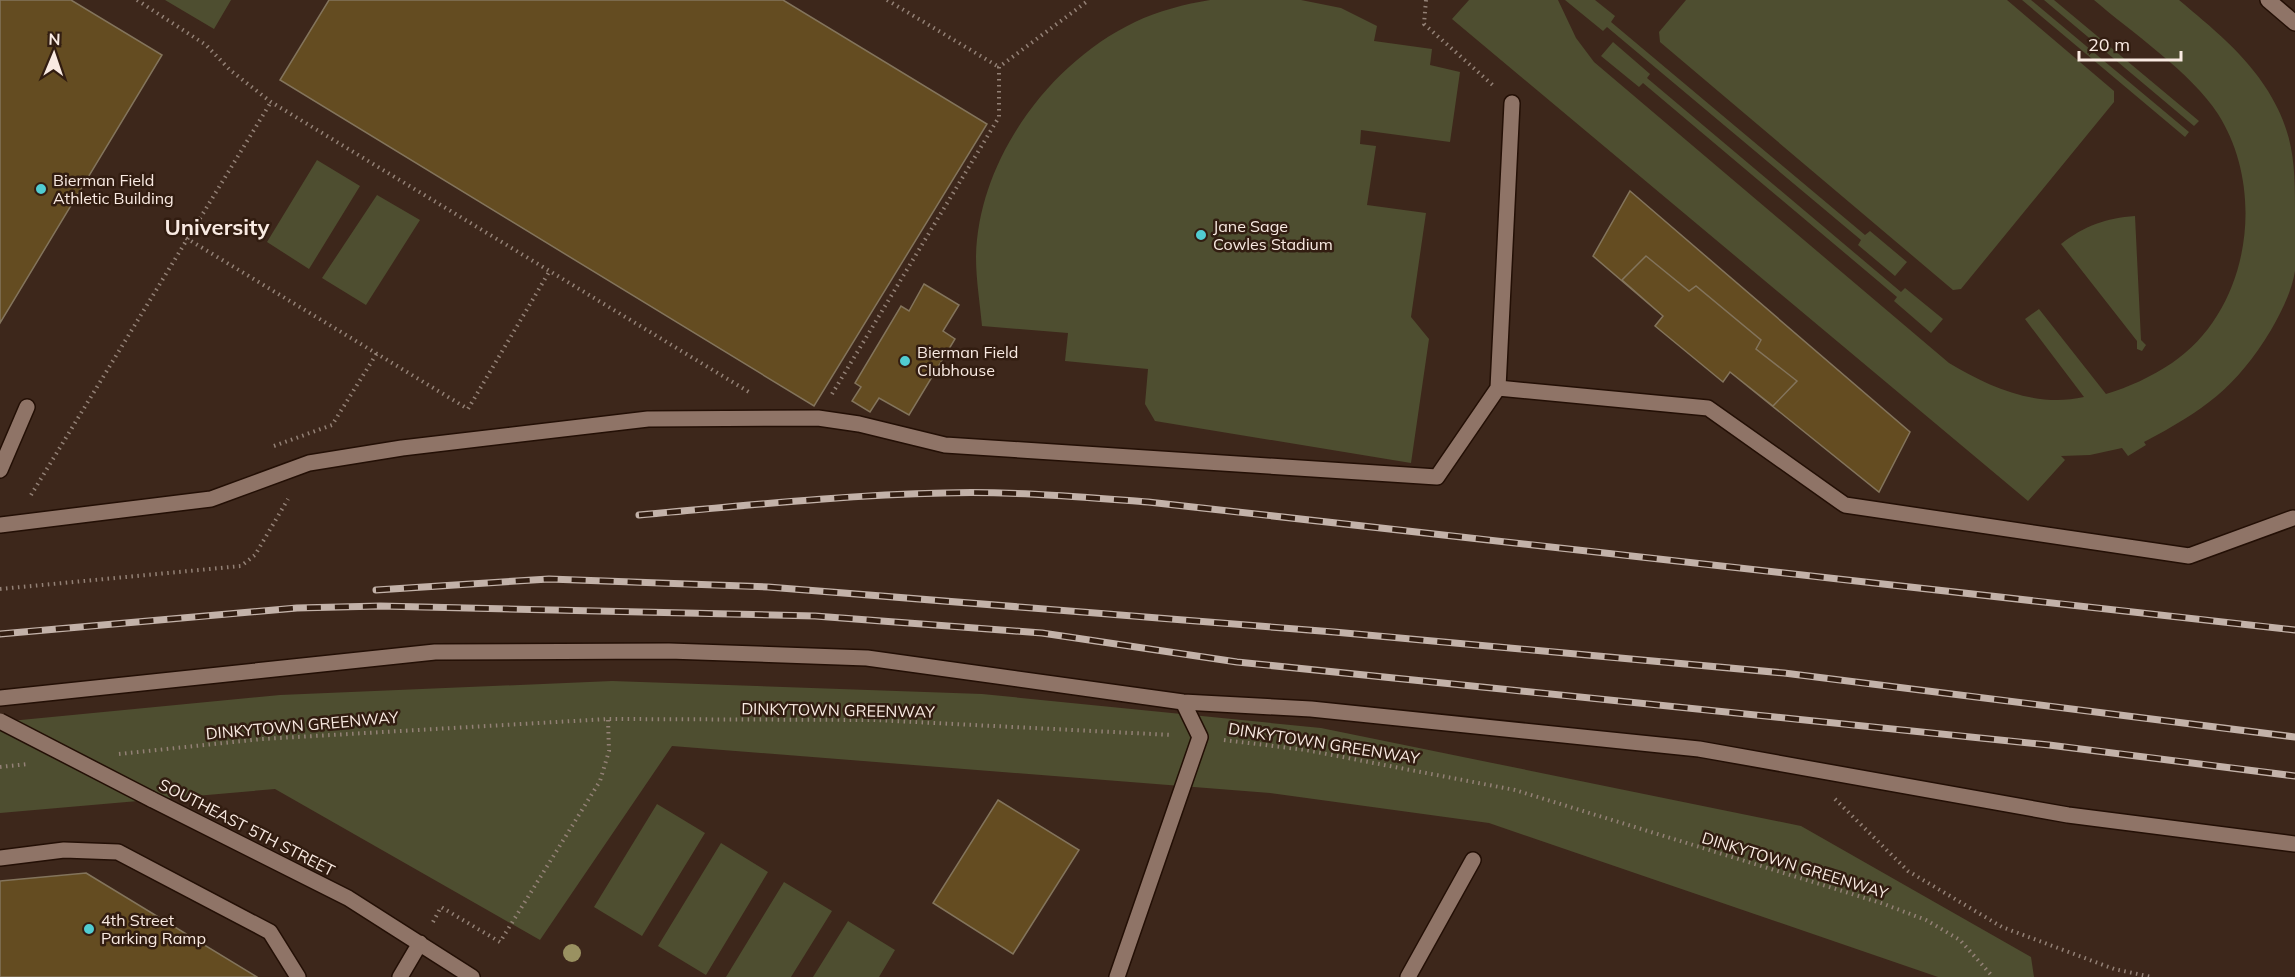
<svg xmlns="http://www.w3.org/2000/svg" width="2295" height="977" viewBox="0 0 2295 977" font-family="Mulish,sans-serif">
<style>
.green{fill:#4e4e30}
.building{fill:#644c21;stroke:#83745c;stroke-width:1.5}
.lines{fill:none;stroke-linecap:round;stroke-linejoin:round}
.service-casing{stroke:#230f05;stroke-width:18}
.tertiary-casing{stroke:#230f05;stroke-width:18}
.path{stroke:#938176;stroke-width:4;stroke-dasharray:1.5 4.5;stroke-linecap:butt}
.service{stroke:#8f7467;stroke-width:15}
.tertiary{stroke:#8f7467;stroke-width:15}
.rail-casing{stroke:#c3b2a9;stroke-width:7}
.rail{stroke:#321d11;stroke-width:4.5;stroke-dasharray:14;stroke-linecap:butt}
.tertiary-bridge-casing{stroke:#230f05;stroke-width:18;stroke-linecap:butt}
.tertiary-bridge{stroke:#8f7467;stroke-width:15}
.tree{fill:#9a9161}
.poi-dot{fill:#51ccd1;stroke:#321d11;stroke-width:2}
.labels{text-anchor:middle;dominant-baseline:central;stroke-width:5;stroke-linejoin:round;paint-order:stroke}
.poi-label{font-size:16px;fill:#f9eae2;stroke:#321d11;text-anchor:start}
.street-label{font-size:16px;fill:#f9eae2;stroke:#321d11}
.district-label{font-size:22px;font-weight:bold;fill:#f9eae2;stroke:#321d11}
</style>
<rect width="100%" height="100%" fill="#3d271b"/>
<!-- green -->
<path class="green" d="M165,0H231L214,29Z
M1210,0H1301L1341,8L1377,26L1374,41L1432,49L1430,65L1460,72L1450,142L1361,130L1360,144L1376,146L1367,205L1426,213L1411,317L1429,339L1411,463L1155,421L1145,404L1148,369L1065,361L1068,333L982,326C980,303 976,280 976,257C978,160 1049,63 1135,22C1158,11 1185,4 1210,0Z
M1469,0H1558L1576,38L1594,62L1949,363C1989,387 2036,408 2084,397L2025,319L2039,309L2106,394C2129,387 2151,377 2172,363C2250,310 2267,191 2218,114C2192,73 2131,32 2094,0H2179C2211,27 2245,54 2268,91C2293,132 2295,161 2295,208C2295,228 2295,251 2295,271C2292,291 2281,313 2271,330C2236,388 2203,411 2144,442L2146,445L2128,456L2122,448L2090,455L2061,456L2065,460L2028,501L1452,19Z
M1565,0H1595L1615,16L1611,22L1865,235L1870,231L1907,262L1895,276L1858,245L1861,240L1607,27L1603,31Z
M1686,0H2007L2114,91V102L1961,289L1953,290L1660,42L1659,32Z
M2022,0H2031L2189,132L2185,137Z
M2044,0H2054L2199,121L2194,126Z
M1613,42L1650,74L1647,78L1901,292L1905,288L1943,319L1931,333L1894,301L1897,297L1643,83L1639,87L1601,56Z
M317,160L360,186L309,269L267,242Z
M377,195L420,220L366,305L322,278Z
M2135,216L2141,340L2146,345L2142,351L2137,349V341L2061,244C2084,226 2106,218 2135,216Z
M612,681L982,694L1321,728L1801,826L2031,957L2034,977H1938L1489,823L1270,793L672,746L540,940L275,789L0,813V722L280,695Z
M657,804L705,833L642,936L594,907Z
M721,843L768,872L706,975L658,946Z
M784,882L832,911L791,977H726Z
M848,921L895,950L879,977H813Z"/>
<!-- building -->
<path class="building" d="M0,0H71L162,55L0,323Z
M329,0H783L987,124L814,406L280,80Z
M1630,191L1910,432L1879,492L1730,372L1723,382L1655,326L1663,316L1593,256Z
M1646,256L1689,291L1696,286L1761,340L1756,349L1797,381L1773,406L1730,372L1723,382L1655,326L1663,316L1622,280Z
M924,284L959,305L943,331L955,339L909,415L879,398L870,412L852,401L861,387L855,383L901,306L909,311Z
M998,800L1079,850L1013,954L933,903Z
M86,873L257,977H0V881Z"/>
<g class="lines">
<!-- service casing -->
<g class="service-casing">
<path id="service" d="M2268,0L2295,23
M1498,388L1512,103
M0,470L27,407
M0,525L211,499L309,463L402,448L648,419L818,418L859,424L945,445L1437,477L1498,388L1708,408L1845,505L2189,556L2293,518
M0,698L435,652L669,651L867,658L1183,702L1311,709L1699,749L2068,815L2295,844
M0,858L64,850L118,852L270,932L298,977
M1117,977L1200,737L1183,702
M1408,977L1473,860"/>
</g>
<!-- tertiary casing -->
<g class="tertiary-casing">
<path id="tertiary" d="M151,799L348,898L472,977
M400,977L420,943"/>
</g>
<!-- path -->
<path class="path" d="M137,0L206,45L230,70L271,102L749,392
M887,0L999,67
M1426,0L1424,24L1495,87
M186,238L468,409L549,272
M832,394L999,117V67L1089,0
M274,446L332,425L377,353
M31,495L271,102
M0,589L241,566L255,555L288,499
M1224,740L1306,750L1515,790L1881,903L1926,920L1960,940L1993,977
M119,754L262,739L608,719L875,720L1172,735
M0,767L28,764
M1835,799L1908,871L2002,927L2114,969L2152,977
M433,922L441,907L500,942L600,781L609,751L608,719"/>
<!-- service -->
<use href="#service" class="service"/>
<!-- tertiary -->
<use href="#tertiary" class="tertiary"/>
<!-- rail casing -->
<g class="rail-casing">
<path id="rail" d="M639,515C741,506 842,495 944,493C1012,491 1080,497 1148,502L2295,630
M376,590L549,579L768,587L1334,632L1784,673L2295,737
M0,634L297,608L380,606L815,616L1042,633L1237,662L2049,745L2295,776"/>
</g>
<!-- rail -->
<use href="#rail" class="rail"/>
<!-- tertiary-bridge casing -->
<g class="tertiary-bridge-casing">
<path id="tertiary-bridge" d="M0,721L151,799"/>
</g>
<!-- tertiary-bridge -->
<use href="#tertiary-bridge" class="tertiary-bridge"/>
</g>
<!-- trees -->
<circle class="tree" cx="572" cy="953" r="9"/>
<!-- markers -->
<g class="poi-dot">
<circle cx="41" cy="189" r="6"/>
<circle cx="1201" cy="235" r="6"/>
<circle cx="905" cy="361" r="6"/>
<circle cx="89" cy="929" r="6"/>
</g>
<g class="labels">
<!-- poi labels -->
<g class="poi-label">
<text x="53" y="180">Bierman Field<tspan x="53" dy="18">Athletic Building</tspan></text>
<text x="1213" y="226">Jane Sage<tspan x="1213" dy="18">Cowles Stadium</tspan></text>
<text x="917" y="352">Bierman Field<tspan x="917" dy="18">Clubhouse</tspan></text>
<text x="101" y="920">4th Street<tspan x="101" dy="18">Parking Ramp</tspan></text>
</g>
<!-- street labels -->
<g class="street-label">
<text transform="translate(838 710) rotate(1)">DINKYTOWN GREENWAY</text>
<text transform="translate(302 725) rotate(-5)">DINKYTOWN GREENWAY</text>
<text transform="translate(1324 743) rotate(9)">DINKYTOWN GREENWAY</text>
<text transform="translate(247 827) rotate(27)">SOUTHEAST 5TH STREET</text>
<text transform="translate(1795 865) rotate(17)">DINKYTOWN GREENWAY</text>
</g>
<!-- district labels -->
<g class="district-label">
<text x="217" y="227">University</text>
</g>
</g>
<!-- north arrow -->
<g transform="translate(54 54) rotate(2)" stroke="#321d11" stroke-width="4.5" paint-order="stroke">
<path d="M0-4.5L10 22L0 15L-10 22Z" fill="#f9eae2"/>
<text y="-9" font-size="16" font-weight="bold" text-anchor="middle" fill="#f9eae2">N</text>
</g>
<!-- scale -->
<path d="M2079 51v9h102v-9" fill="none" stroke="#f9eae2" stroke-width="3"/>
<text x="2088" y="51" font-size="18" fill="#f9eae2" stroke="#321d11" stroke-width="4.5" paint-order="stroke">20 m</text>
</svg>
